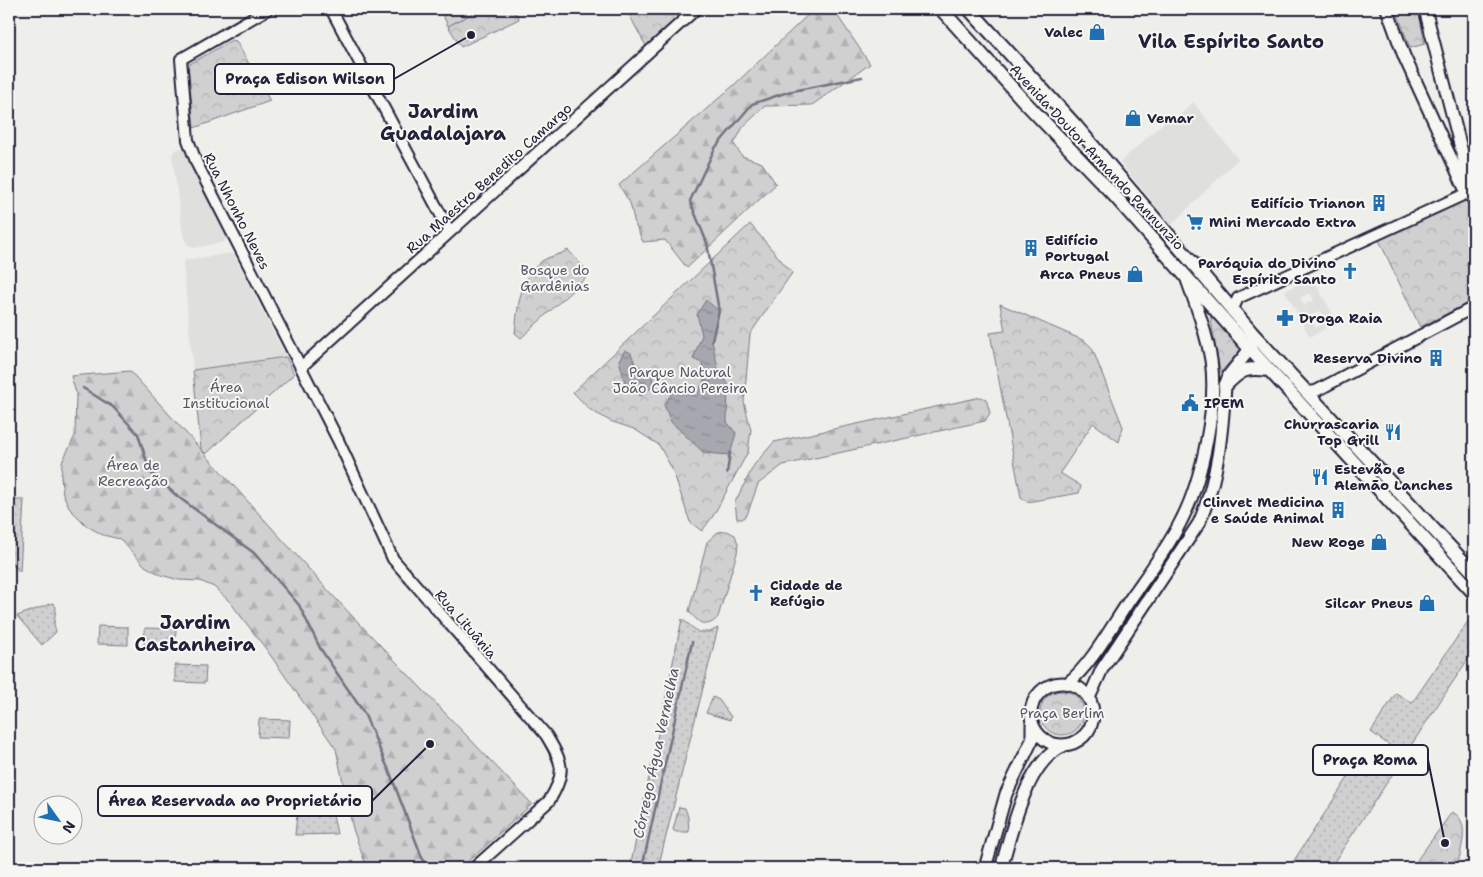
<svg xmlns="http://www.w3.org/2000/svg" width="1483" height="877" viewBox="0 0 1483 877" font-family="'Shantell Sans',sans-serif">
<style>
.built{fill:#dfdfde;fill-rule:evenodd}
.grass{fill:url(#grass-dots);stroke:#797986}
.forest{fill:url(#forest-firs);stroke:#797986}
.park{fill:url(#park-crowns);stroke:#797986}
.pitch{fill:#d0d0d1;stroke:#797986}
.water{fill:url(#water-ripples);stroke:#727281}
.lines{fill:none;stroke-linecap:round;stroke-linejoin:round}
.stream{stroke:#727281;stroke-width:2.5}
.tertiary-casing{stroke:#22223b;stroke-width:14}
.secondary-casing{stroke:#22223b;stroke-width:15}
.primary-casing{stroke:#22223b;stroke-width:16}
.tertiary{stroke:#f6f6f2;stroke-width:10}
.secondary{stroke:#f6f6f2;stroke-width:11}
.primary{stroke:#f6f6f2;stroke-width:12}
.labels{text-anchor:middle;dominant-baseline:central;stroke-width:4;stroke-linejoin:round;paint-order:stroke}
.poi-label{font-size:14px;font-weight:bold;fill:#22223b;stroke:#f6f6f2;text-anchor:end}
.street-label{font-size:14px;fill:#22223b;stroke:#f6f6f2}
.park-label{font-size:14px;fill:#565668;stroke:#f6f6f2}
.water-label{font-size:15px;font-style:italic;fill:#575769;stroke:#f6f6f2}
.district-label{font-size:19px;font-weight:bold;fill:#22223b;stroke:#f6f6f2}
.leader{fill:none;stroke:#22223b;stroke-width:2}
.callout-dot{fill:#22223b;stroke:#f6f6f2;stroke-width:2}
.callout{fill:#f6f6f2;stroke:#22223b;stroke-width:2}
.callout-label{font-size:15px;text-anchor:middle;font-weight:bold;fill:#22223b}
</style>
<defs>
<pattern id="grass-dots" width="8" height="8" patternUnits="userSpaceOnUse" patternTransform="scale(1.25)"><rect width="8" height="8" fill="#d0d0d1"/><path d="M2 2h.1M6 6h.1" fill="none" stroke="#b2b2b4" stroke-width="1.8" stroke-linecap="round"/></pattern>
<pattern id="forest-firs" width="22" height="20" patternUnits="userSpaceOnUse" patternTransform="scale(1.25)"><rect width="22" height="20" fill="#d0d0d1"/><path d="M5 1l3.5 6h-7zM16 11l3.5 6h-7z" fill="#b2b2b4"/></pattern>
<pattern id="park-crowns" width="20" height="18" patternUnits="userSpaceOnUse" patternTransform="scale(1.25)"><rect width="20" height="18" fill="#d0d0d1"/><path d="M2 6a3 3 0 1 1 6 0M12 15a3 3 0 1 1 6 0" fill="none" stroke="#b2b2b4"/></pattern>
<pattern id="water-ripples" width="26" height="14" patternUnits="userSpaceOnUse" patternTransform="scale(1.25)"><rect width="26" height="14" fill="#a7a7af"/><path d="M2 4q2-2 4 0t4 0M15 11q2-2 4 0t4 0" fill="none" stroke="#888890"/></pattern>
</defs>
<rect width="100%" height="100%" fill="#eeeeeb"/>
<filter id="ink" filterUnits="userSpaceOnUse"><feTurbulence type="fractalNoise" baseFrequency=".02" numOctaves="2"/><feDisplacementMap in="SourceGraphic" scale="10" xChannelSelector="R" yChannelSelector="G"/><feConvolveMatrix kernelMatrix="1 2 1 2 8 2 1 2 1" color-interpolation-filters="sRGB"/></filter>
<g filter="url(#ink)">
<!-- built -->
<path class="built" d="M1193,102L1238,159L1171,225L1120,162L1172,115L1177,118Z
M180,148L184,151L228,237L224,242L194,248L187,244L183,235L172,155L174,151Z
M233,253L286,357L193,370L183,263L185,260Z
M1312,277L1337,322L1310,337L1285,291ZM1310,293L1314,300L1304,305L1310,316L1321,311L1326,322L1316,328L1300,298Z"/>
<!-- grass -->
<path class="grass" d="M9,500H24L20,572L9,561Z
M53,603L56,607L54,624L56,632L42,645L17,616Z
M1471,617L1474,620V650L1404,756L1371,732L1396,693L1412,703Z
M682,619L698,632H710L718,628L658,868H630Z
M98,626L128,627V645L97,644Z
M145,628L176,629L175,646L144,645Z
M175,665L206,666L205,683L175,682Z
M259,719L290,720L289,738L258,737Z
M1366,750L1394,772L1330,868H1289Z
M297,814L333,815L337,834L295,835Z"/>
<!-- forest -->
<path class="forest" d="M814,9H833L870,64L812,105L765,106L743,127L734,144L742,156L762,163L776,184L687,268L665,240L643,242L635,224L630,203L619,185L734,85Z
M130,371L336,599L532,804L461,868H367L353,829L336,749L266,649L230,602L214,587L200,581L179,580L161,575L145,566L120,539L103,535L87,526L70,509L63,494L61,478L62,462L75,436L76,393L71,376Z
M981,397L986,399L990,413L985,421L783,465L758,484L747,515L742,519H737L735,502L754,465L774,442Z"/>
<!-- park -->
<path class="park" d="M481,9H507L518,15L519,19L461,47L448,26Z
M626,9H690L646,46Z
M1396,9H1418L1425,44L1410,48Z
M232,40L236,41L270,101L194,128L188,65Z
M1466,200L1474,212V300L1420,327L1379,240Z
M750,224L792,273L750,334L744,402L751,430L748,452L713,516L702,531L690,522L673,471L659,445L634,429L610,421L589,409L573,392Z
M568,250L590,274L521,338L515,333C518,306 519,279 542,261C549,256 560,255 568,250Z
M1000,304L1085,341L1092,348L1123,427L1119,442L1093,423L1060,473L1081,486L1079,493L1027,502L1021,497L990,333L1005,331Z
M1210,314L1242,348L1220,373Z
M286,357L294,374L206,454L201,449L193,370Z
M727,531L735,535L738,544L737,553L718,617C707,630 698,623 689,611L707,542L718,532Z
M1040 713a22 22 0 1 1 44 0a22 22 0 1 1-44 0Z
M713,697L719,700L731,717L730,720L706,713Z
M679,807L685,808L688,817L689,832H676L673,830Z
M1452,812C1472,821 1460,851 1457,868H1426L1417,860Z"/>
<!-- pitch -->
<path class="pitch" d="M440,9H481L448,26Z"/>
<!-- water -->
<path class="water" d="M706,300L719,311L712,341L718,368L728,384L727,422L736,433L730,455L704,453L671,422L664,405L673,392L697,396L704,380L702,363L693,359L702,335L697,314Z
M625,350L631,353L635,364L653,373L652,387L641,396L626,386L619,360Z"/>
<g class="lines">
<!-- stream -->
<path class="stream" d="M712,340L719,311L707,243L690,201L715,148L752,104L788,92L862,77
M83,388L113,407L138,434L150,472L177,496L254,553L299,605L320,648L364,713L390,773L426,868
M727,473L730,453
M642,868L692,642"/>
<!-- tertiary casing -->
<g class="tertiary-casing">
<path id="tertiary" d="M268,9L181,59L188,140L197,164L338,440L393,559L546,735C563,763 567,772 549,801L474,868
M331,9L450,232
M1232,311L1238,298L1474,190
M301,367L696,9
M1308,392L1316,391L1474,307"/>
</g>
<!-- secondary casing -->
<g class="secondary-casing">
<path id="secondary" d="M1387,9L1404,56L1467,193L1473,198
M1425,9L1472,191
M1068,683C1091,665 1112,626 1129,601C1147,575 1168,548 1182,519C1202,480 1218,404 1211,360C1206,331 1196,305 1186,277
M1031 714a31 31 0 1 1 62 0a31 31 0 1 1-62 0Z
M1089,698L1102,669L1199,523C1218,479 1222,434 1225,386L1229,375L1250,349L1252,342
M985,868L1006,794L1032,740V725
M1001,868C1012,832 1026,760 1065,745"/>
</g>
<!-- primary casing -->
<g class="primary-casing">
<path id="primary" d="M941,9L1022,99L1113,194L1250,349L1474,593
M969,9L1075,125L1252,333L1474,573
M1225,386C1241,369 1246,367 1269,370"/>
</g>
<!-- tertiary -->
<use href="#tertiary" class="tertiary"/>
<!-- secondary -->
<use href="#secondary" class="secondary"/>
<!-- primary -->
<use href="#primary" class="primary"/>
</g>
</g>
<!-- icons -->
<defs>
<g id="shop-bare" transform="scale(1.35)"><path d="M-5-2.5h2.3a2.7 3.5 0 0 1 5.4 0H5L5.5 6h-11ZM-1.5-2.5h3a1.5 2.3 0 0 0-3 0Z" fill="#1f6fb2" stroke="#f6f6f2" stroke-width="2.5" paint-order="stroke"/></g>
<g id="building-bare" transform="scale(1.35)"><path d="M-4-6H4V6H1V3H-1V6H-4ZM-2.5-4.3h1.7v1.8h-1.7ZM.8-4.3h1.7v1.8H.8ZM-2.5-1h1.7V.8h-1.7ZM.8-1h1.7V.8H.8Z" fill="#1f6fb2" stroke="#f6f6f2" stroke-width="2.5" paint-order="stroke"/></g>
<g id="supermarket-bare" transform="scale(1.35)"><path d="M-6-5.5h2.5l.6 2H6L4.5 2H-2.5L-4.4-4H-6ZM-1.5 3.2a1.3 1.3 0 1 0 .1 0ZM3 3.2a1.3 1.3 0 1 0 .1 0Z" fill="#1f6fb2" stroke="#f6f6f2" stroke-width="2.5" paint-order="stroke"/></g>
<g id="church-bare" transform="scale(1.35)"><path d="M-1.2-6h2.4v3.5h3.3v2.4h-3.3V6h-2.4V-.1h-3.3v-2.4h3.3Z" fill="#1f6fb2" stroke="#f6f6f2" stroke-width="2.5" paint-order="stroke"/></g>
<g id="pharmacy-bare" transform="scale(1.35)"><path d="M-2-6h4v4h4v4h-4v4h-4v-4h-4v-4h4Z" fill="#1f6fb2" stroke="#f6f6f2" stroke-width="2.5" paint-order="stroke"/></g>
<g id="civic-bare" transform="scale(1.35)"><path d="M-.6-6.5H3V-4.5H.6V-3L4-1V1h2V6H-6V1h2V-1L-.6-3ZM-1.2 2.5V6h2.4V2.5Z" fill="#1f6fb2" stroke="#f6f6f2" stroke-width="2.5" paint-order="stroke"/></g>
<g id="restaurant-bare" transform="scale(1.35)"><path d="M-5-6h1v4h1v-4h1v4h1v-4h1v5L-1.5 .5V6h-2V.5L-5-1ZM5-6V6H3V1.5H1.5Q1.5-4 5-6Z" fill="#1f6fb2" stroke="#f6f6f2" stroke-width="2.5" paint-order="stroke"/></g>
</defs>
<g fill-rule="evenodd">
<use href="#shop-bare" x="1097" y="32"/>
<use href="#shop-bare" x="1133" y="118"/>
<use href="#building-bare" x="1379" y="203"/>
<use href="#supermarket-bare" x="1195" y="222"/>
<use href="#building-bare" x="1031" y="248"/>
<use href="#church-bare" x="1350" y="271"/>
<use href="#shop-bare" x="1135" y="274"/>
<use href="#pharmacy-bare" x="1285" y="318"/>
<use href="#building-bare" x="1436" y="358"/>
<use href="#civic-bare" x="1190" y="403"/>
<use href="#restaurant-bare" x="1393" y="432"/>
<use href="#restaurant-bare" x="1320" y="477"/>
<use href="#building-bare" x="1338" y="510"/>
<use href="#shop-bare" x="1379" y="542"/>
<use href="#church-bare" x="756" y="593"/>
<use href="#shop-bare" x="1427" y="603"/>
</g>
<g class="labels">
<!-- poi labels -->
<g class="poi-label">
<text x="1083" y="32">Valec</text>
<text x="1147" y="118" text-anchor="start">Vemar</text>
<text x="1365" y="203">Edifício Trianon</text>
<text x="1209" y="222" text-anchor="start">Mini Mercado Extra</text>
<text x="1045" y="240" text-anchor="start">Edifício<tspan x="1045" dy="16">Portugal</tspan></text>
<text x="1336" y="263">Paróquia do Divino<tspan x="1336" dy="16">Espírito Santo</tspan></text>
<text x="1121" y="274">Arca Pneus</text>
<text x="1299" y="318" text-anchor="start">Droga Raia</text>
<text x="1422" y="358">Reserva Divino</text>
<text x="1204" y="403" text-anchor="start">IPEM</text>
<text x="1379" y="424">Churrascaria<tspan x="1379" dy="16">Top Grill</tspan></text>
<text x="1334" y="469" text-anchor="start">Estevão e<tspan x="1334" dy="16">Alemão Lanches</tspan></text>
<text x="1324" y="502">Clinvet Medicina<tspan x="1324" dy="16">e Saúde Animal</tspan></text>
<text x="1365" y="542">New Roge</text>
<text x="770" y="585" text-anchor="start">Cidade de<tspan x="770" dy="16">Refúgio</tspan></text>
<text x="1413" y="603">Silcar Pneus</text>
</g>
<!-- street labels -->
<g class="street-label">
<text transform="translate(1097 157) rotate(47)">Avenida Doutor Armando Pannunzio</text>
<text transform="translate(489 178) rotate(-42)">Rua Maestro Benedito Camargo</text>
<text transform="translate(237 211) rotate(63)">Rua Nhonho Neves</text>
<text transform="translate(466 624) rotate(49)">Rua Lituânia</text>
</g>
<!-- park labels -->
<g class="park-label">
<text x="555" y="270">Bosque do<tspan x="555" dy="16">Gardênias</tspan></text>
<text x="680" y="372">Parque Natural<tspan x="680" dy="16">João Câncio Pereira</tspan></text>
<text x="226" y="387">Área<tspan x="226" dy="16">Institucional</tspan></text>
<text x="133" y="465">Área de<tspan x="133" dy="16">Recreação</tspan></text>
<text x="1062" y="713">Praça Berlim</text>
</g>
<!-- water labels -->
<g class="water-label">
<text transform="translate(656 753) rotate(-78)">Córrego Água Vermelha</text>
</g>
<!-- district labels -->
<g class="district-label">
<text x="1231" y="41">Vila Espírito Santo</text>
<text x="443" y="111">Jardim<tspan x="443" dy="22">Guadalajara</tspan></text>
<text x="195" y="622">Jardim<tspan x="195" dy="22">Castanheira</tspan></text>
</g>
</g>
<!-- callouts -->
<path class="leader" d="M471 35L394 79M1445 843L1428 760M430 744L372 801"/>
<g class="callout-dot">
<circle cx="471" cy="35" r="5"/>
<circle cx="1445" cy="843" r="5"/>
<circle cx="430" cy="744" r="5"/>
</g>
<g class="callout">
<rect x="215" y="64" width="179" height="30" rx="5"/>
<rect x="1313" y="745" width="115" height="30" rx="5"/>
<rect x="98" y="786" width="274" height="30" rx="5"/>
</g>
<g class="callout-label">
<text x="305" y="84">Praça Edison Wilson</text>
<text x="1370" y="765">Praça Roma</text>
<text x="235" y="806">Área Reservada ao Proprietário</text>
</g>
<!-- margin -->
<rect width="1483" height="877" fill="none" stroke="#f6f6f2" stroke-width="30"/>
<rect x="15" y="15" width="1453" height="847" fill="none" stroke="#22223b" stroke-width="2" filter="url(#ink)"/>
<!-- north arrow -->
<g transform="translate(58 820) rotate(123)"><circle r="24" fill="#f6f6f2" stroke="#a1a1a9"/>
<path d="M0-4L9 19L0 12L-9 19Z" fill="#1f6fb2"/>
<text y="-8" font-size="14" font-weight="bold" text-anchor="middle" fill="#22223b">N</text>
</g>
</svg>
